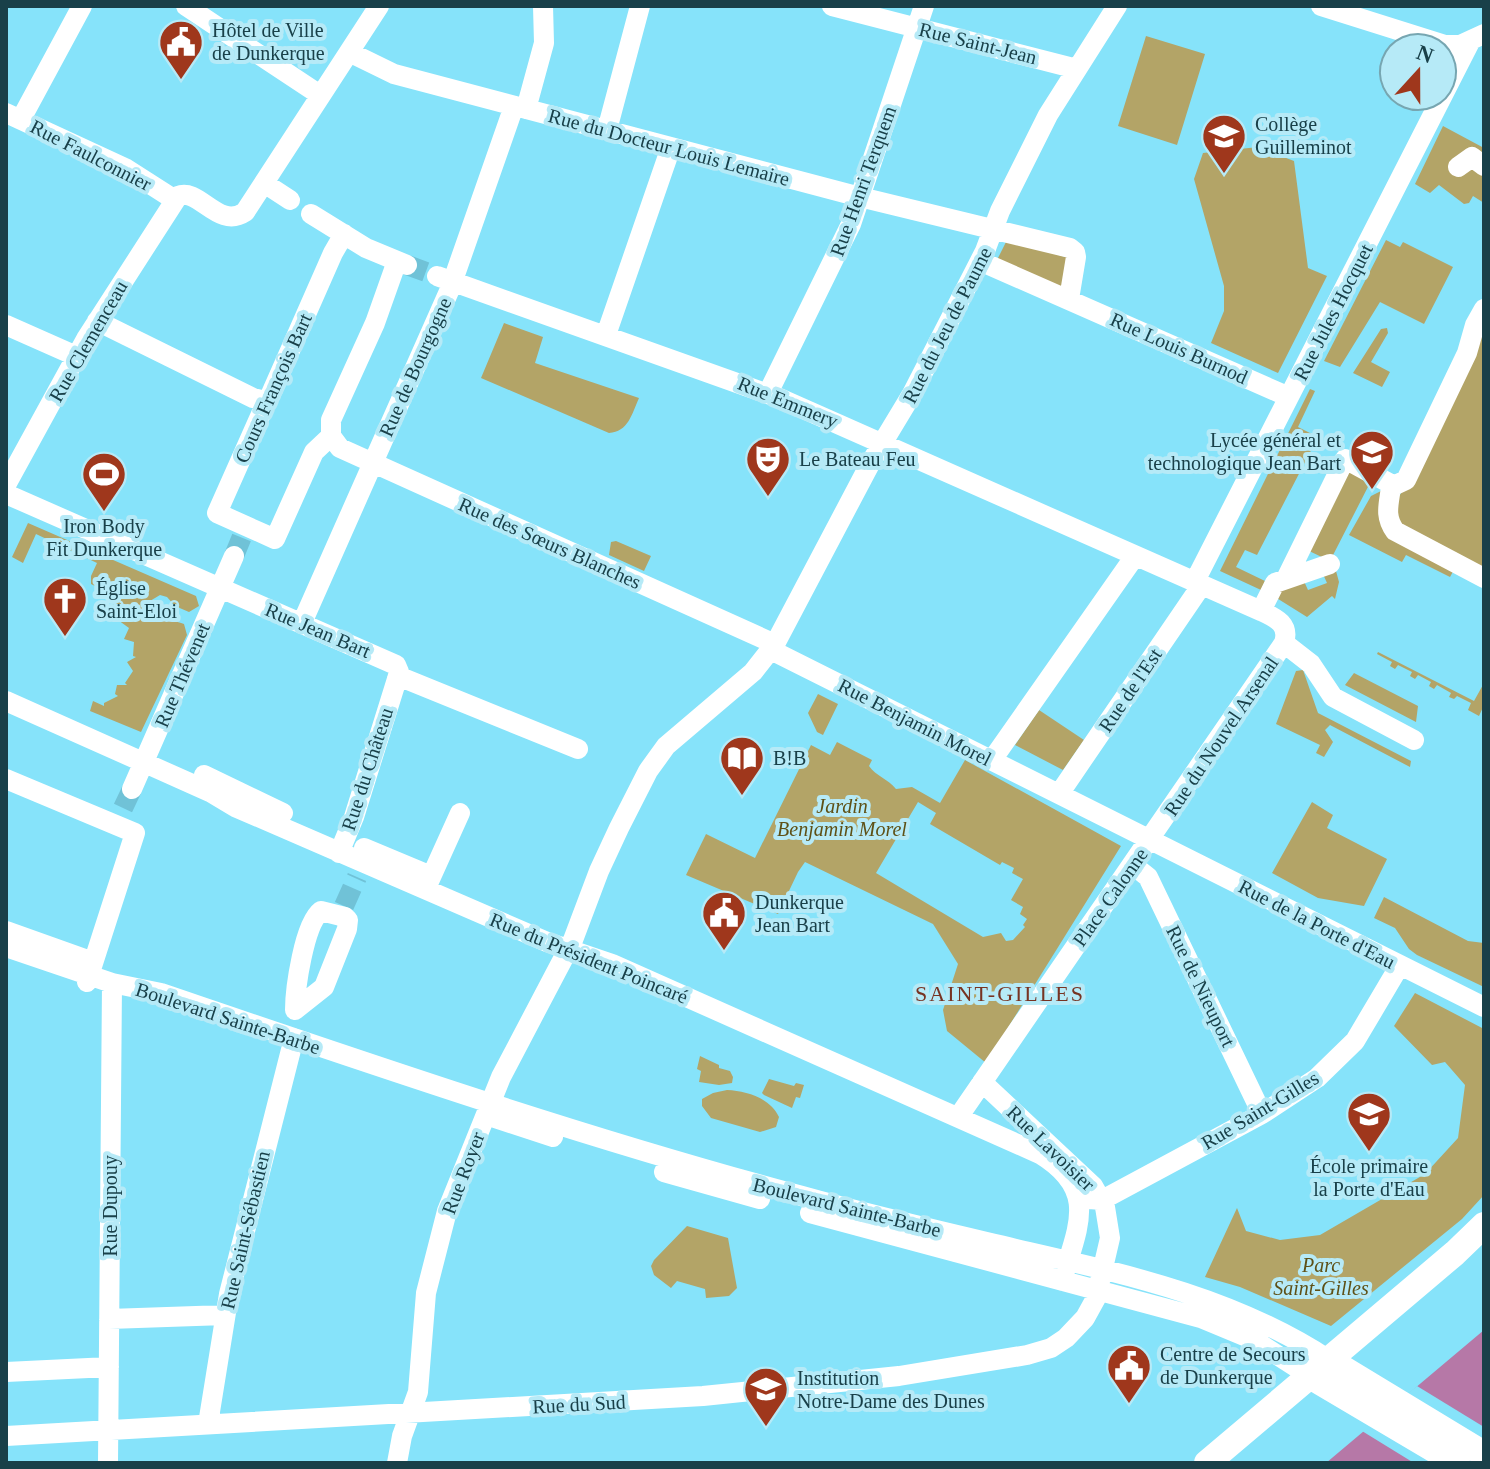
<svg xmlns="http://www.w3.org/2000/svg" width="1490" height="1469" viewBox="0 0 1490 1469" font-family="'Times New Roman',serif">
<style>
.green{fill:#b3a467;fill-rule:evenodd}
.water{fill:#b678a7}
.pier{fill:#86e3fa}
.lines{fill:none;stroke-linecap:round;stroke-linejoin:round}
.minor-tunnel{stroke:#70c2d7;stroke-width:20;stroke-dasharray:20 10;stroke-linecap:butt}
.minor{stroke:#fff;stroke-width:20}
.major{stroke:#fff;stroke-width:26}
.labels{text-anchor:middle;dominant-baseline:central;stroke-width:8;stroke-linejoin:round;paint-order:stroke}
.poi-label{font-size:20px;fill:#194049;stroke:#b6eaf7;text-anchor:start}
.street-label{font-size:20px;fill:#194049;stroke:#b6eaf7}
.park-label{font-size:20px;font-style:italic;fill:#5e5016;stroke:#b6eaf7}
.neighbourhood-label{font-size:22px;letter-spacing:2px;fill:#732;stroke:#b6eaf7}
</style>
<rect width="100%" height="100%" fill="#86e3fa"/>
<!-- green -->
<path class="green" d="M1146,36L1205,54L1177,145L1118,126Z
M1443,126L1484,148V160L1473,163L1484,172V203L1473,196L1469,203L1464,204L1439,185L1430,193L1415,184Z
M1258,147L1294,161L1308,268L1327,276L1278,373L1211,343L1224,311V286L1194,179L1203,153Z
M1007,240L1069,258L1062,291L996,262Z
M1386,240L1400,247L1403,242L1453,267L1424,324L1380,302L1340,367L1324,361Z
M1484,320V571L1402,529C1391,502 1395,502 1411,479Z
M504,323L543,337L535,363L639,398C632,414 628,432 609,433L481,378Z
M1387,328L1388,333L1371,362L1390,372L1382,387L1353,373L1381,329Z
M1310,389L1315,391L1298,427L1318,437L1257,555L1245,550L1236,567L1265,581L1261,590L1220,571Z
M1347,466L1372,479L1330,561L1305,549Z
M1383,490V511L1455,568L1450,577L1406,555L1402,562L1349,535L1371,496Z
M28,523L196,596L199,606L189,612L175,606L167,597L160,595L150,601L148,609C157,623 169,618 184,624L187,635L141,732L90,711L93,701L104,706V703L118,696L115,694L117,685H127L125,683L133,671L127,662L136,657L133,656L134,642L124,639L129,628L118,620V616L107,618L116,600L102,594L105,591L91,584V576L97,563L36,534L23,563L12,557Z
M616,541L651,556L644,571L609,555L611,542Z
M1336,571L1339,582L1335,599L1332,596L1307,617L1275,597L1279,591L1303,579L1308,590L1327,583L1322,572Z
M1378,652L1474,701L1484,683V705L1479,716L1468,710L1471,703L1457,696L1454,699L1449,697L1451,693L1437,685L1434,689L1429,686L1431,682L1418,675L1415,679L1410,676L1412,672L1398,665L1395,669L1390,666L1392,662L1377,654Z
M1303,670L1318,713L1411,761L1410,767L1330,725L1325,730L1333,742L1324,757L1316,753L1320,745L1276,724L1296,671Z
M1354,673L1418,706L1416,722L1345,685Z
M818,694L838,704L823,735L817,732L808,713Z
M1039,710L1084,740L1063,770L1015,745Z
M837,742L872,760L869,766C876,776 888,779 896,789L912,787L940,803L965,760L1121,846L986,1063L947,1031L943,1010L958,964L933,924L805,862L798,872L778,914L686,875L706,834L755,858L811,745L830,755ZM918,802L936,813L930,824L1000,865L1002,862L1014,868L1012,873L1023,879L1011,900L1023,907L1020,914L1027,919L1023,925L1025,927L1013,940L1006,941L1001,933L983,937L876,873Z
M1312,802L1333,815L1327,828L1387,859L1364,906L1318,898L1272,873Z
M1384,897L1468,941L1484,943V987L1417,955L1409,949L1395,928L1374,918Z
M1415,993L1484,1029V1195L1462,1219L1331,1326L1240,1287L1205,1277L1237,1208L1246,1231L1280,1240L1320,1235L1425,1174L1458,1138L1465,1085L1445,1062L1432,1065L1394,1026Z
M700,1056L719,1065V1068L730,1071L733,1077L732,1083L719,1085L699,1082L701,1071L697,1069Z
M769,1079L794,1086L796,1083L804,1085L800,1098L796,1097L792,1108L764,1095L762,1093Z
M727,1090C747,1091 770,1098 779,1117L776,1127L760,1132L711,1118L702,1106V1099L713,1093Z
M687,1226L728,1238L737,1288L729,1296L706,1298L705,1289L677,1281L671,1288L654,1275L651,1266L654,1260Z"/>
<!-- water -->
<path class="water" d="M1484,1330V1463H1326Z"/>
<!-- pier -->
<path class="pier" d="M1417,1386L1484,1427V1463H1414L1362,1431Z"/>
<g class="lines">
<!-- minor-tunnel -->
<path class="minor-tunnel" d="M407,265L437,276
M234,556L243,534
M123,808L132,789
M344,906L357,877"/>
<!-- minor -->
<path class="minor" d="M186,6L320,95
M832,6L1077,69
M1321,6L1445,45H1460L1484,34
M349,52L394,74L860,197L1070,248L1075,252L1076,257L1069,299
M526,109L544,43L543,6
M6,113L125,168L175,200
M21,119L82,6
M607,130L640,6
M1458,167L1472,157L1484,166
M264,183L290,200
M311,214L366,248L407,265
M397,261L375,323L331,420V436L340,448L775,644
M980,261L1289,397
M437,276L779,398L1261,611C1276,618 1290,624 1284,643L959,1116
M97,321L253,398L265,401
M6,325L76,356
M606,335L671,147
M768,393L851,224L924,6
M331,436L314,452L275,539L217,513L261,414L265,401L270,396L333,253L344,234
M6,485L86,339L178,196C199,187 218,230 245,212L379,6
M1391,487L1406,480L1467,353L1475,325L1484,309
M6,494L396,665L399,672L397,679L354,817L339,853
M1286,579L1345,459L1389,483L1391,487C1389,504 1384,516 1395,531L1484,578
M1194,583L1471,40
M1261,611L1275,583L1330,564
M302,623L450,289L514,106
M1284,643L1311,664L1333,697L1414,740
M771,650L1484,1007
M398,676L578,749
M6,701L210,792L235,807L547,942L612,964L1040,1154C1099,1190 1078,1226 1062,1281
M992,760L1135,556
M204,775L283,813
M6,779L135,833L87,982
M132,789L234,556
M1059,794L1201,586
M364,848L431,876
M1133,865L1148,877L1262,1114
M427,886L460,813
M321,911L345,917L348,920L347,929L324,987L295,1010C295,989 304,924 321,911Z
M6,931L93,962
M6,947L112,983L161,993C373,1065 585,1138 802,1196C877,1217 953,1234 1029,1252C1134,1276 1238,1300 1329,1360
M492,1117L553,1137
M664,1172L760,1199
M1089,1199L1102,1200L1262,1114L1317,1078L1355,1041L1400,965
M810,1213L1201,1318L1254,1340L1310,1376
M109,1319L225,1315
M6,1372L109,1367
M208,1424L229,1294L294,1038
M6,1436L703,1396L899,1376L1027,1355L1051,1348L1066,1338L1085,1318L1096,1298L1110,1238L1105,1207L1093,1186L982,1082
M108,1463L112,983
M397,1463L402,1436L418,1392L426,1293L447,1211L501,1077L573,940L599,871L619,828L648,771L666,746L753,672L775,644L871,462L912,394L985,251L1000,211L1048,115L1117,6"/>
<!-- major -->
<path class="major" d="M1329,1360L1484,1454
M1310,1376L1457,1463
M1207,1463L1455,1253L1484,1225"/>
</g>
<!-- icons -->
<defs>
<g id="civic-pin" transform="scale(2.3)"><path d="M0 17L-7.5 6A9.5 9.5 0 1 1 7.5 6Z" fill="#9f371c" stroke="#b6eaf7"/><path d="M-.6-6.5H3V-4.5H.6V-3L4-1V1h2V6H-6V1h2V-1L-.6-3ZM-1.2 2.5V6h2.4V2.5Z" fill="#fff"/></g>
<g id="school-pin" transform="scale(2.3)"><path d="M0 17L-7.5 6A9.5 9.5 0 1 1 7.5 6Z" fill="#9f371c" stroke="#b6eaf7"/><path d="M0-5L7-2L0 1L-7-2ZM-4 1L0 2.5L4 1V4Q0 6-4 4Z" fill="#fff"/></g>
<g id="theatre-pin" transform="scale(2.3)"><path d="M0 17L-7.5 6A9.5 9.5 0 1 1 7.5 6Z" fill="#9f371c" stroke="#b6eaf7"/><path d="M-5-5.5Q0-4 5-5.5V0Q5 5 0 6Q-5 5-5 0ZM-3.3-2.5H-1v1.5H-3.3ZM1-2.5H3.3v1.5H1ZM-2.8 1Q0 5.5 2.8 1Z" fill="#fff"/></g>
<g id="stadium-pin" transform="scale(2.3)"><path d="M0 17L-7.5 6A9.5 9.5 0 1 1 7.5 6Z" fill="#9f371c" stroke="#b6eaf7"/><path d="M0-5a6.5 5 0 1 0 0 10a6.5 5 0 1 0 0-10ZM-3.5-1.8h7v3.6h-7Z" fill="#fff"/></g>
<g id="church-pin" transform="scale(2.3)"><path d="M0 17L-7.5 6A9.5 9.5 0 1 1 7.5 6Z" fill="#9f371c" stroke="#b6eaf7"/><path d="M-1.2-6h2.4v3.5h3.3v2.4h-3.3V6h-2.4V-.1h-3.3v-2.4h3.3Z" fill="#fff"/></g>
<g id="library-pin" transform="scale(2.3)"><path d="M0 17L-7.5 6A9.5 9.5 0 1 1 7.5 6Z" fill="#9f371c" stroke="#b6eaf7"/><path d="M-6-4Q-3-5.5-.7-3.5V5Q-3 3-6 4ZM6-4Q3-5.5 .7-3.5V5Q3 3 6 4Z" fill="#fff"/></g>
</defs>
<g fill-rule="evenodd">
<use href="#civic-pin" x="181" y="42"/>
<use href="#school-pin" x="1224" y="136"/>
<use href="#school-pin" x="1372" y="452"/>
<use href="#theatre-pin" x="768" y="459"/>
<use href="#stadium-pin" x="104" y="474"/>
<use href="#church-pin" x="65" y="599"/>
<use href="#library-pin" x="742" y="758"/>
<use href="#civic-pin" x="724" y="913"/>
<use href="#school-pin" x="1369" y="1114"/>
<use href="#civic-pin" x="1129" y="1366"/>
<use href="#school-pin" x="766" y="1389"/>
</g>
<g class="labels">
<!-- poi labels -->
<g class="poi-label">
<text x="212" y="30">Hôtel de Ville<tspan x="212" dy="23">de Dunkerque</tspan></text>
<text x="1255" y="124">Collège<tspan x="1255" dy="23">Guilleminot</tspan></text>
<text x="1341" y="440" text-anchor="end">Lycée général et<tspan x="1341" dy="23">technologique Jean Bart</tspan></text>
<text x="799" y="459">Le Bateau Feu</text>
<text x="104" y="526" text-anchor="middle">Iron Body<tspan x="104" dy="23">Fit Dunkerque</tspan></text>
<text x="96" y="588">Église<tspan x="96" dy="23">Saint-Eloi</tspan></text>
<text x="773" y="758">B!B</text>
<text x="755" y="902">Dunkerque<tspan x="755" dy="23">Jean Bart</tspan></text>
<text x="1369" y="1166" text-anchor="middle">École primaire<tspan x="1369" dy="23">la Porte d'Eau</tspan></text>
<text x="1160" y="1354">Centre de Secours<tspan x="1160" dy="23">de Dunkerque</tspan></text>
<text x="797" y="1378">Institution<tspan x="797" dy="23">Notre-Dame des Dunes</tspan></text>
</g>
<!-- street labels -->
<g class="street-label">
<text transform="translate(978 43) rotate(14)">Rue Saint-Jean</text>
<text transform="translate(669 147) rotate(15)">Rue du Docteur Louis Lemaire</text>
<text transform="translate(91 155) rotate(27)">Rue Faulconnier</text>
<text transform="translate(863 181) rotate(-70)">Rue Henri Terquem</text>
<text transform="translate(1333 312) rotate(-63)">Rue Jules Hocquet</text>
<text transform="translate(947 325) rotate(-63)">Rue du Jeu de Paume</text>
<text transform="translate(88 341) rotate(-60)">Rue Clemenceau</text>
<text transform="translate(1179 348) rotate(24)">Rue Louis Burnod</text>
<text transform="translate(415 367) rotate(-66)">Rue de Bourgogne</text>
<text transform="translate(273 388) rotate(-66)">Cours François Bart</text>
<text transform="translate(788 402) rotate(22)">Rue Emmery</text>
<text transform="translate(550 543) rotate(24)">Rue des Sœurs Blanches</text>
<text transform="translate(318 630) rotate(23)">Rue Jean Bart</text>
<text transform="translate(182 675) rotate(-67)">Rue Thévenet</text>
<text transform="translate(1130 690) rotate(-56)">Rue de l'Est</text>
<text transform="translate(915 722) rotate(27)">Rue Benjamin Morel</text>
<text transform="translate(1221 736) rotate(-56)">Rue du Nouvel Arsenal</text>
<text transform="translate(367 769) rotate(-72)">Rue du Château</text>
<text transform="translate(1110 897) rotate(-55)">Place Calonne</text>
<text transform="translate(1317 924) rotate(27)">Rue de la Porte d'Eau</text>
<text transform="translate(589 958) rotate(22)">Rue du Président Poincaré</text>
<text transform="translate(1201 986) rotate(64)">Rue de Nieuport</text>
<text transform="translate(228 1018) rotate(18)">Boulevard Sainte-Barbe</text>
<text transform="translate(1260 1110) rotate(-31)">Rue Saint-Gilles</text>
<text transform="translate(1051 1148) rotate(44)">Rue Lavoisier</text>
<text transform="translate(463 1173) rotate(-69)">Rue Royer</text>
<text transform="translate(110 1206) rotate(-90)">Rue Dupouy</text>
<text transform="translate(847 1207) rotate(14)">Boulevard Sainte-Barbe</text>
<text transform="translate(245 1230) rotate(-77)">Rue Saint-Sébastien</text>
<text transform="translate(579 1404) rotate(-3)">Rue du Sud</text>
</g>
<!-- park labels -->
<g class="park-label">
<text x="842" y="806">Jardin<tspan x="842" dy="23">Benjamin Morel</tspan></text>
<text x="1321" y="1265">Parc<tspan x="1321" dy="23">Saint-Gilles</tspan></text>
</g>
<!-- neighbourhood labels -->
<g class="neighbourhood-label">
<text x="1000" y="993">SAINT-GILLES</text>
</g>
</g>
<!-- border -->
<rect width="1490" height="1469" fill="none" stroke="#194049" stroke-width="16"/>
<!-- north arrow -->
<g transform="translate(1418 72) rotate(21)"><circle r="38" fill="#b6eaf7" stroke="#77a6b1" stroke-width="2"/>
<path d="M0-6L14 30L0 20L-14 30Z" fill="#9f371c"/>
<text y="-12" font-size="22" font-weight="bold" text-anchor="middle" fill="#194049">N</text>
</g>
</svg>
